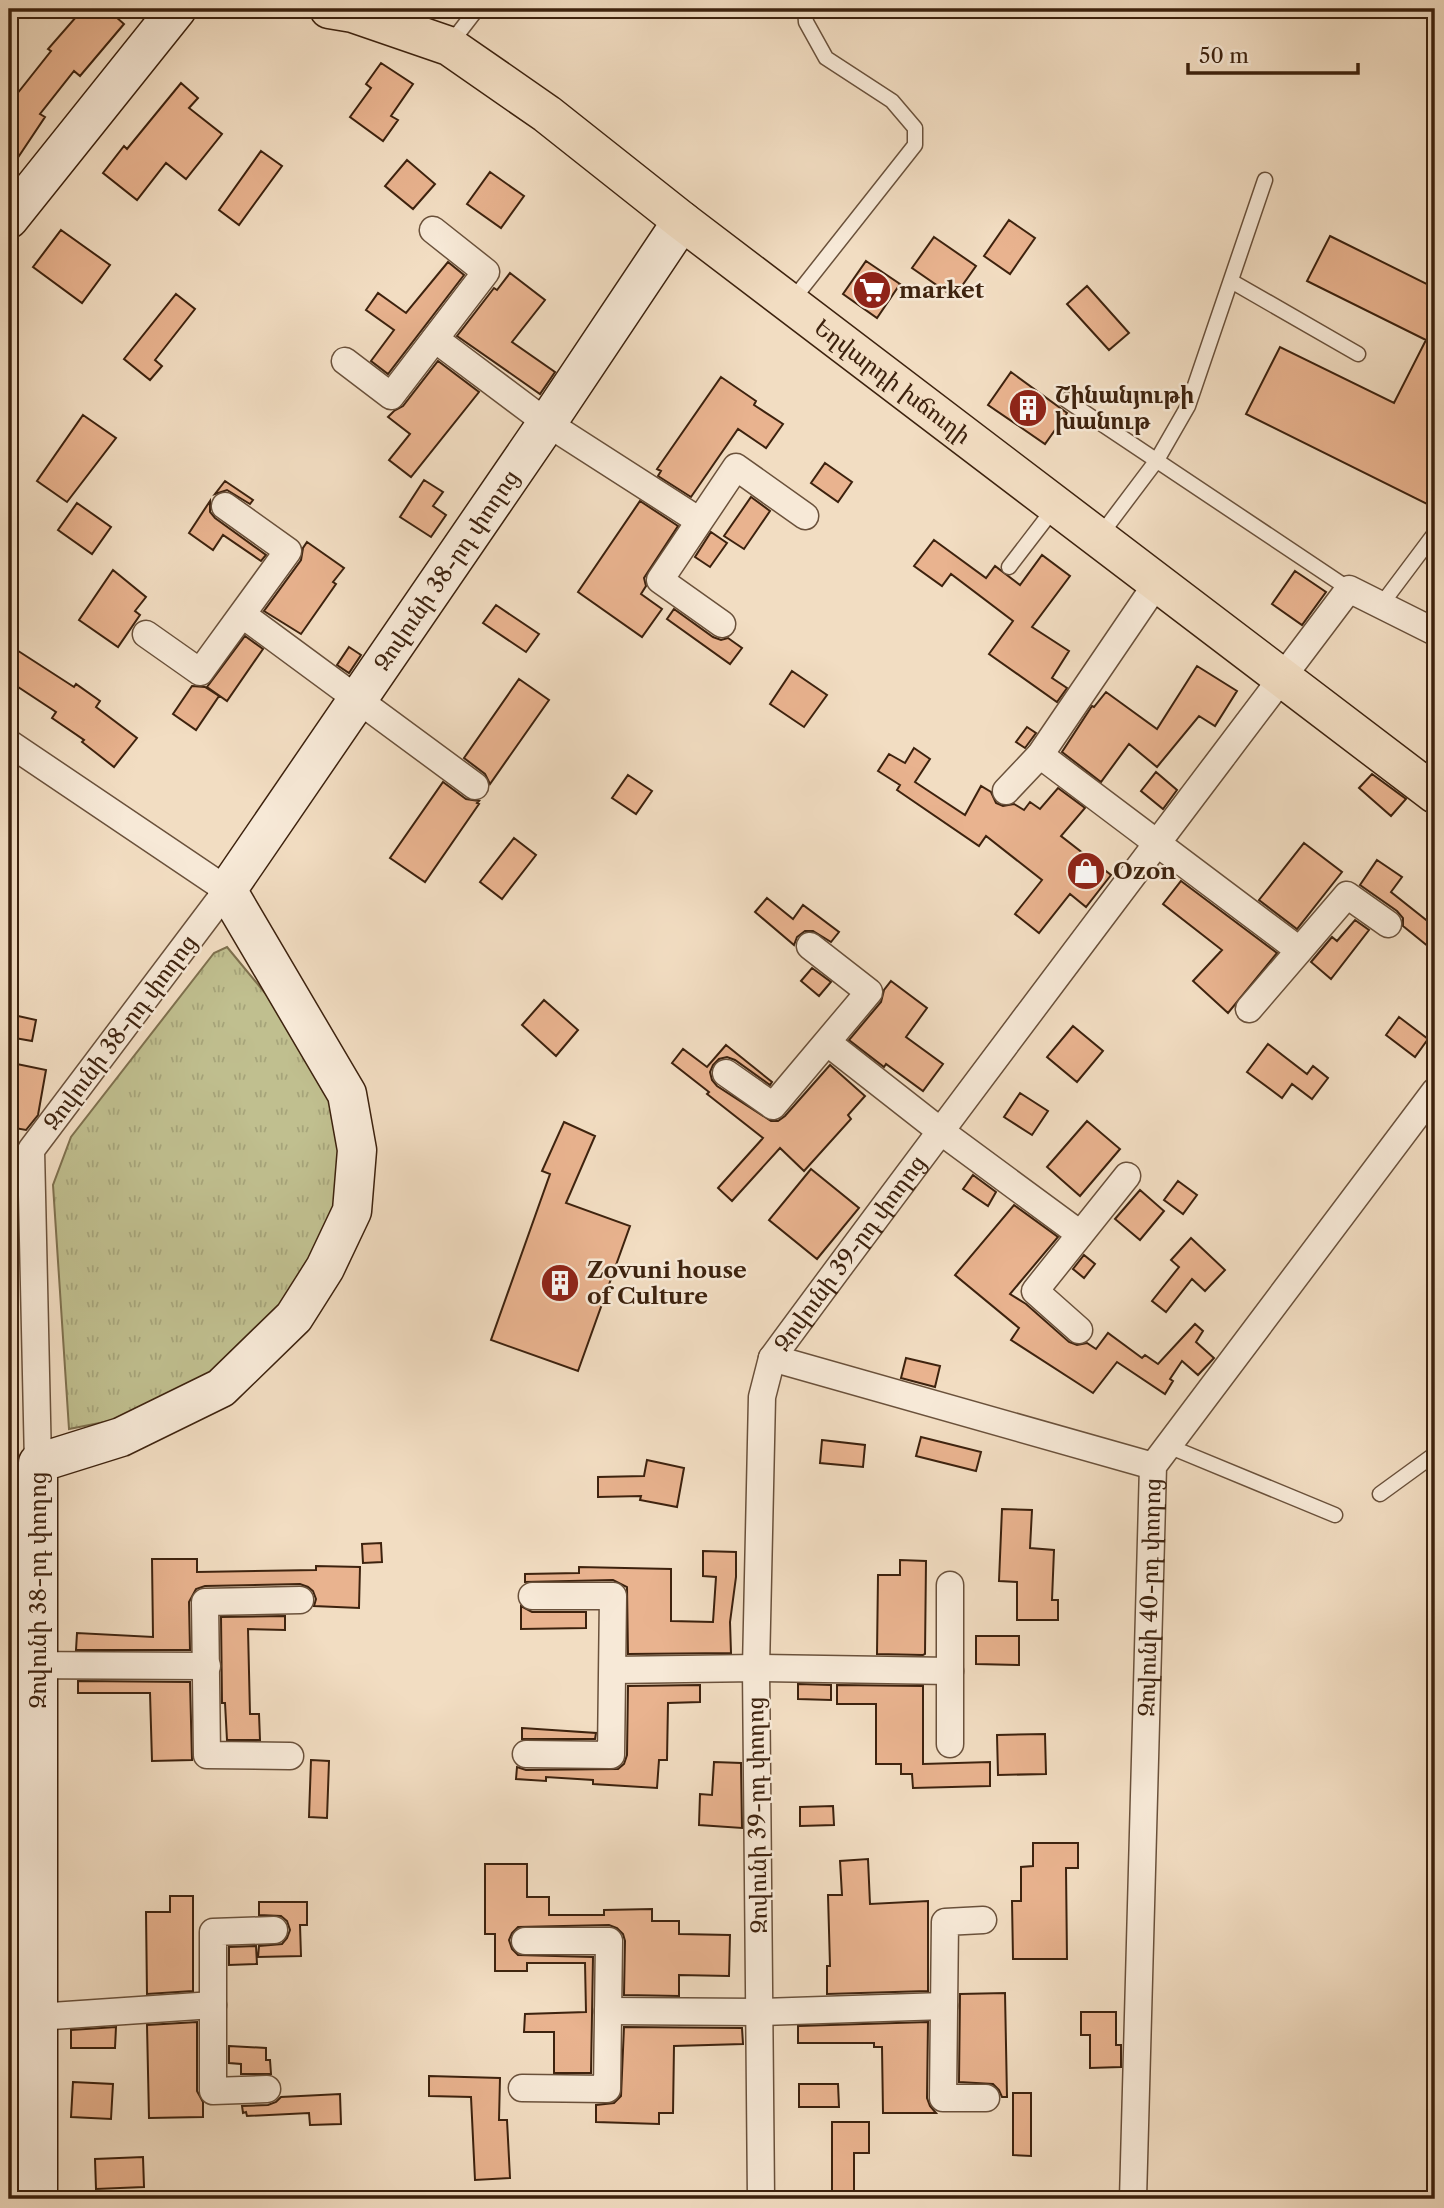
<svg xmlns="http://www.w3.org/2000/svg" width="1444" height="2208" viewBox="0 0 1444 2208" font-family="'Libre Caslon Text','Noto Serif Armenian',serif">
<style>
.park{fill:url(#park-tufts);stroke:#7e704e;stroke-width:2}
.building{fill:#e9b38f;stroke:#3d220e;stroke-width:2}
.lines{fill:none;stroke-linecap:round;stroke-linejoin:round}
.lane-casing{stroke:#6a513b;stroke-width:17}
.street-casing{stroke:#6a513b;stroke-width:29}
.secondary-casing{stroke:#3d220e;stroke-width:41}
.primary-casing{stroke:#3d220e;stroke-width:41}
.lane{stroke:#f7e9d7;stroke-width:14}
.street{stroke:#f7e9d7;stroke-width:26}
.secondary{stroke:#f7e9d7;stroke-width:38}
.primary{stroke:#f2ddc2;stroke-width:38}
.labels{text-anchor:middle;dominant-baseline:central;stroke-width:5;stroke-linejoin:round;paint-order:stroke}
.poi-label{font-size:23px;font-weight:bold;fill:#3d220e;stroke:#f7e9d7;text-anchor:start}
.street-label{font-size:23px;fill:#3d220e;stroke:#f7e9d7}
</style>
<defs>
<pattern id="park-tufts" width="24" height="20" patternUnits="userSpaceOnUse" patternTransform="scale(1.75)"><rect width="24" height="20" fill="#c0bf8f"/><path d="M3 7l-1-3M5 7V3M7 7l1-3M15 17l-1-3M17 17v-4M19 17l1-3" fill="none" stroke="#a6a47a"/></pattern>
</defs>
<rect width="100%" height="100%" fill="#f2ddc2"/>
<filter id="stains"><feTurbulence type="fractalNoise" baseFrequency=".00286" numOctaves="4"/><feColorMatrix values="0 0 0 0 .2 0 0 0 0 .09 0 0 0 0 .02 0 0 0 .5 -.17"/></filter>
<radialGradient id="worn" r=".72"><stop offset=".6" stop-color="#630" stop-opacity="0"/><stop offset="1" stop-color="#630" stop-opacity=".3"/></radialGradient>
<!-- park -->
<path class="park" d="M227,947L284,1016L329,1097L341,1133L340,1188L315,1262L232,1362L140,1415L69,1429L53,1185L71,1137L214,953Z"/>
<!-- building -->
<path class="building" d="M83,9H107L124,24L80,76L74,71L40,114L45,117L9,171V104L51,51L48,49Z
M381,63L413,84L391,116L398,120L383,141L350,117L371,88L366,84Z
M181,83L198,98L189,108L222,134L186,179L166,163L137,200L103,173L124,146L127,149Z
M261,151L282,166L239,225L219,210Z
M407,160L435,184L413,209L385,186Z
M490,172L524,196L501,228L467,204Z
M1009,220L1035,238L1010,274L984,256Z
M61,230L110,265L82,303L33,267Z
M1330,236L1435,288V497L1431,506L1246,414L1280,347L1394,403L1426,340L1307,281Z
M934,237L976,266L954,297L912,268Z
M866,261L900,284L877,318L843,294Z
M448,262L464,275L388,374L371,361L394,330L366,310L378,293L406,313Z
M510,273L545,300L512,342L555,372L540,394L457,336L494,288L497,290Z
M1087,286L1129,333L1109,350L1067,304Z
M176,294L195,309L155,360L162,366L150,380L124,359Z
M438,361L479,392L411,477L389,460L410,434L388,417L394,411L403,406Z
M1011,372L1067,413L1045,444L988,405Z
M721,377L756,401L754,405L783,424L766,448L738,429L691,497L658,476L661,471L657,469Z
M83,415L116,438L67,502L37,481Z
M825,463L852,482L838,502L811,483Z
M424,480L443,492L433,506L446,515L431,537L400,517Z
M225,481L253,500L250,504L227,490L215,494Z
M751,497L770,511L744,549L724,536Z
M210,501V512L215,518L266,555L261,561L223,535L213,550L189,533Z
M640,501L678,526L644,578L646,586L641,594L662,609L642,637L578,592Z
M77,503L111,527L92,554L58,530Z
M711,532L727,543L710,567L695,557Z
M934,540L986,578L995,566L1020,585L1042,555L1070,576L1032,627L1069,651L1052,678L1067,688L1057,702L989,654L1013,621L951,574L942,586L914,566Z
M307,542L344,568L333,582L336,584L301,634L264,611L301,560L303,548Z
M113,570L146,597L135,611L140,615L118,647L79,620Z
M1295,571L1326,592L1302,625L1272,604Z
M496,605L539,634L526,652L483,623Z
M674,609L713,637L721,640L728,638L742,648L730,664L667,619Z
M245,636L263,649L227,701L207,687Z
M9,645L74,687L76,684L100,701L96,707L137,738L114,767L82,742L84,740L52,718L56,712L9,681Z
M349,647L361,655L349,673L337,665Z
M1197,666L1237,691L1215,726L1199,716L1157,767L1129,744L1101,782L1062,752L1092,706L1094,707L1106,692L1157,729Z
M792,671L827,695L804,727L770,704Z
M519,679L549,700L490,784L485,774L464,758Z
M192,686L205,687L219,696L196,730L173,714Z
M1027,727L1036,733L1025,748L1016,742Z
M914,748L930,759L915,782L965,815L981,786L991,792L996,803L1003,806L1014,804L1024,810L1030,802L1040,809L1058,788L1085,808L1061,836L1111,875L1086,907L1070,894L1039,933L1015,914L1042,880L986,836L979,846L897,790L900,785L878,771L889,754L905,763Z
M1156,772L1177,790L1163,809L1141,791Z
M1372,774L1406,799L1391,816L1359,788Z
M628,775L652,791L636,814L612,798Z
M443,782L466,799L479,801L477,803L479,804L425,882L390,858Z
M514,838L536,855L502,899L480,882Z
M1304,843L1342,872L1297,929L1259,900Z
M1377,860L1402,877L1391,892L1435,927V952L1403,926V918L1397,911L1360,885Z
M1181,881L1277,953L1228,1013L1193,981L1222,950L1163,904Z
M767,898L793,919L803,905L839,932L831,942L813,931H805L797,937L794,945L755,912Z
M1355,920L1369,930L1331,979L1311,962L1332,937L1337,941Z
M812,968L831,982L819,996L801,981Z
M891,981L927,1008L906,1037L943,1064L923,1091L886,1064L884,1067L849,1040L881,1002L884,990Z
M544,1000L578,1030L556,1056L522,1025Z
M9,1014L36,1020L32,1041L9,1037Z
M1399,1017L1428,1039L1415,1057L1386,1035Z
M1073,1026L1103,1051L1077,1082L1047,1057Z
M1268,1044L1307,1074L1313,1066L1328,1078L1312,1099L1292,1084L1282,1098L1247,1072Z
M726,1045L772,1082L770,1085L735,1060L727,1057L719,1059L713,1065L710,1072L712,1080L717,1086L771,1121H778L785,1116L830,1065L865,1096L848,1115L851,1119L804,1171L780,1148L732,1201L718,1188L763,1138L707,1094L709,1092L672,1063L683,1049L707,1067Z
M12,1063L46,1070L38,1115L26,1130L9,1127V1079Z
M1020,1093L1048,1111L1032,1135L1004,1117Z
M1087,1121L1120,1149L1080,1196L1047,1167Z
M564,1122L595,1136L566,1203L630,1226L578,1371L491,1340L550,1174L542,1171Z
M811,1169L859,1208L817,1259L769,1220Z
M973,1175L996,1192L988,1206L963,1189Z
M1178,1181L1197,1195L1183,1214L1164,1200Z
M1140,1190L1164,1211L1140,1240L1115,1219Z
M1014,1205L1058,1237L1010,1294L1026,1304L1069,1342L1077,1345L1087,1343L1096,1349L1108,1333L1142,1358L1145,1355L1158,1364L1195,1324L1203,1331L1196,1342L1214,1358L1198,1375L1182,1361L1170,1379L1173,1381L1165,1394L1117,1362L1093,1393L1011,1340L1019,1328L955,1275Z
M1191,1238L1225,1270L1205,1291L1192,1279L1166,1312L1152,1301L1179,1267L1171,1260Z
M1084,1255L1095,1264L1084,1278L1073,1269Z
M906,1358L940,1366L935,1387L901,1378Z
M921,1437L981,1452L976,1471L916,1456Z
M822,1440L865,1445L863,1467L820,1463Z
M647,1460L684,1468L677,1507L640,1500L641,1496L598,1497V1477L644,1476Z
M1002,1509L1032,1510L1030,1548L1054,1550L1052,1600H1058V1620H1017V1582L999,1581Z
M381,1543L382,1562L363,1563L362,1544Z
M703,1551L736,1552V1577L730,1622L731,1653L628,1654L627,1587L613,1580L525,1582V1574L579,1573V1567L671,1569V1621L713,1622L716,1577L703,1576Z
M152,1559H197V1572L316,1570V1566L360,1567L359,1608L314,1606L316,1599L313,1591L308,1587L300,1584L205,1586L196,1589L189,1602L190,1650H76L77,1633L153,1637Z
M900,1560L926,1561L925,1654L923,1655L877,1654L878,1575H900Z
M521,1606L532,1612H586V1628L521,1629Z
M285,1616V1630L248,1629L250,1714H259L260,1740H227L225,1703H222L221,1617Z
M976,1636H1019V1665L976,1664Z
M78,1681L190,1682L192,1760L152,1761L150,1693H78Z
M798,1684L831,1685V1700L798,1699Z
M700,1685V1702L668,1703L667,1760H659L657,1788L593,1784V1780L546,1777V1781L516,1779L517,1767L526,1770L618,1769L624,1764L627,1755L628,1686Z
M837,1685L923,1686V1764L990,1762V1786L913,1788L912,1774H901V1764H876V1704H837Z
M522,1728L596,1733L595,1739H522Z
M1045,1734L1046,1774L998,1775L997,1735Z
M311,1760L329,1761L327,1818L309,1817Z
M714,1762L741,1763L742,1828L699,1825L700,1794L712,1795Z
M833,1806L834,1825L800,1826V1807Z
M1033,1843H1078V1868H1066L1067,1959H1013L1012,1901H1021V1867L1033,1866Z
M868,1859L870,1904L928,1901V1991L827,1994V1966H830L828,1895H842L840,1861Z
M485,1864H527V1897H549V1915H604V1910L652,1909V1921H679V1934L730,1935L729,1976L679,1975V1996L624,1995L625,1941L623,1934L617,1928L609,1925L518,1927L512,1933L509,1940L512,1949L518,1955L593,1957L591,2073H554V2032H524L525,2014L586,2012L585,1963H527V1971H495V1934H485Z
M170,1896H193V1991L147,1994L146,1912H170Z
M259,1902H307V1925H300L301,1956L258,1957L259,1946L282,1944L287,1938L290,1930L287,1921L281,1916L259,1915Z
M256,1946L257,1964L229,1965V1947Z
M1005,1993L1007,2097H1002L999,2090L993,2084L959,2082L960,1994Z
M1081,2012H1116V2045H1121V2067L1090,2068V2035H1081Z
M197,2022V2091L203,2102V2117L149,2118L147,2025Z
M928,2022L927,2098L930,2106L936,2113H883L882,2047H874V2043H798V2026Z
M116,2027L115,2048H71V2030Z
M624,2027L742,2028L743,2044L674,2046L673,2113H659V2124L596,2122V2105L614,2103L621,2096Z
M229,2046L266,2048V2060H270L271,2074H241V2064L229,2063Z
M429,2076L500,2078L499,2120H507L510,2178L475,2180L471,2097L429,2096Z
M73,2082L113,2084L111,2119L71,2117Z
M799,2084H838L839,2107H799Z
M1013,2093H1031V2156L1013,2155Z
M340,2094L341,2124L310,2125L309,2113L247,2116L246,2112L243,2113L242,2106L268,2105L276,2102L281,2097Z
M832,2122H869V2153H854V2199H832Z
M143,2157L144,2187L96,2189L95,2159Z"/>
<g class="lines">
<!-- lane casing -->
<g class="lane-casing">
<path id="lane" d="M450,44L477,9
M1231,281L1358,354
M791,302L915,145V128L892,101L826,58L806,22L805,9
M1066,400L1349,589
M1099,537L1157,460L1188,406L1265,180
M1009,567L1055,507
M1381,605L1435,533
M1168,1446L1335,1515
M1380,1494L1435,1454"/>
</g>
<!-- street casing -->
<g class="street-casing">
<g id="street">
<path d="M435,339L547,423L698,520"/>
<path d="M345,361L391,396L486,272L433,230"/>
<path d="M243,615L475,786"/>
<path d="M722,624L660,580L736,467L805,516"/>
<path d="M146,634L200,672L288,551L225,506"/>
<path d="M9,743L227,890L31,1150L38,1463"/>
<path d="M1040,755L1299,950"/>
<path d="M1006,791L1040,755L1157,583"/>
<path d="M1249,1009L1347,895L1388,924"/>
<path d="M828,1043L939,1130L1080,1234"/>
<path d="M726,1073L773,1106L869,992L810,946"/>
<path d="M1079,1330L1035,1291L1127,1176"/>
<path d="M772,1358L1153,1466"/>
<path d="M950,1585V1744"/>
<path d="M9,1665L207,1666"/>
<path d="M613,1670L756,1668L950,1671"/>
<path d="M526,1754L611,1755L613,1596H532"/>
<path d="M290,1756L207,1755L205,1602L300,1600"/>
<path d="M983,1920L945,1922L943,2098H986"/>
<path d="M608,2011L759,2012L944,2006"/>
<path d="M9,2015L37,2017L213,2005"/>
<path d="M522,2088L607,2089L609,1941H525"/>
<path d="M267,2089L213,2091V1932L274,1930"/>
<path id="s1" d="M761,2199L756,1668L762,1397L772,1358C962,1100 1156,845 1349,589L1435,632"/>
<path id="s2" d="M1133,2199L1153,1466L1435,1091"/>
</g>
</g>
<!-- secondary casing -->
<g class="secondary-casing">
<g id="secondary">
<path d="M9,219L177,9"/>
<path id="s3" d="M38,2199V1463L121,1437L221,1388L294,1317L325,1268L352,1211L357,1150L347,1094L227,890L547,423L682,221"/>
</g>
</g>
<!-- primary casing -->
<g class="primary-casing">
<g id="primary">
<path id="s4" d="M329,9L353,13L449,46L547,114L682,221L1435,794"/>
</g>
</g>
<!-- lane -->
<use href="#lane" class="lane"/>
<!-- street -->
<use href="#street" class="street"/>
<!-- secondary -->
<use href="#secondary" class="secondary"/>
<!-- primary -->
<use href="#primary" class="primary"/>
</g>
<!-- icons -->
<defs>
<g id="supermarket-disc" transform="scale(2.0125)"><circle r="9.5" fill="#8f2418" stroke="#f7e9d7"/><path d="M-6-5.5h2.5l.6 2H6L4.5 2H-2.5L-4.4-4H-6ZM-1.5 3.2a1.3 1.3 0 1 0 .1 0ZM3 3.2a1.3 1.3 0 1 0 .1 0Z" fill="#fff"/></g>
<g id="building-disc" transform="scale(2.0125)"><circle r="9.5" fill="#8f2418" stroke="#f7e9d7"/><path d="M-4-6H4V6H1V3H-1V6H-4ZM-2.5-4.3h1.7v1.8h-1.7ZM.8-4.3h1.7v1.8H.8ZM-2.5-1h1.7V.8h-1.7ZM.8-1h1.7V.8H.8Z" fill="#fff"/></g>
<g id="shop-disc" transform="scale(2.0125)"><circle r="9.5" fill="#8f2418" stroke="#f7e9d7"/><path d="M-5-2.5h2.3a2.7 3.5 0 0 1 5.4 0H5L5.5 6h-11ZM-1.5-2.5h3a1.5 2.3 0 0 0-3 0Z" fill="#fff"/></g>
</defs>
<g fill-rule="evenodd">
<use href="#supermarket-disc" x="872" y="290"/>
<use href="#building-disc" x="1028" y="408"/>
<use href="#shop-disc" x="1086" y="871"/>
<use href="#building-disc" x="560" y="1283"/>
</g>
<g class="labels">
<!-- poi labels -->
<g class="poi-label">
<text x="899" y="290">market</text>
<text x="1055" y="395">Շինանյութի<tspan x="1055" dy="26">խանութ</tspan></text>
<text x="1113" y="871">Ozon</text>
<text x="587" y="1270">Zovuni house<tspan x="587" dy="26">of Culture</tspan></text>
</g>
<!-- street labels -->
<g class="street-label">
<text stroke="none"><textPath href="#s4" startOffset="682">Եղվարդի խճուղի</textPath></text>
<text stroke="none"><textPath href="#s3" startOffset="1900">Զովունի 38-րդ փողոց</textPath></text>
<text transform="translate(120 1032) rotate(-53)">Զովունի 38-րդ փողոց</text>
<text stroke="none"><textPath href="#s1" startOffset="973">Զովունի 39-րդ փողոց</textPath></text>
<text transform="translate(38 1590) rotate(-90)">Զովունի 38-րդ փողոց</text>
<text stroke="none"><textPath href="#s2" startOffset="602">Զովունի 40-րդ փողոց</textPath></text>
<text transform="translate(757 1815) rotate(-91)">Զովունի 39-րդ փողոց</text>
</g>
</g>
<!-- margin -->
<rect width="1444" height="2208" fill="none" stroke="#f2ddc2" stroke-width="35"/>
<rect x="10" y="10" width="1423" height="2187" fill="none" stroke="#3d220e" stroke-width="3.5"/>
<rect x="18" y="18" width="1409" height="2173" fill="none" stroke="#3d220e" stroke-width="2"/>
<!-- scale -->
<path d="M1188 63v10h170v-10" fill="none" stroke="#3d220e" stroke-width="3.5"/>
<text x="1199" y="63" font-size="21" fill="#3d220e" stroke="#f7e9d7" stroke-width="5" paint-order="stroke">50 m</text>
<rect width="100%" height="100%" filter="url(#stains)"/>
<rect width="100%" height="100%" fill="url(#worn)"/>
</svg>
